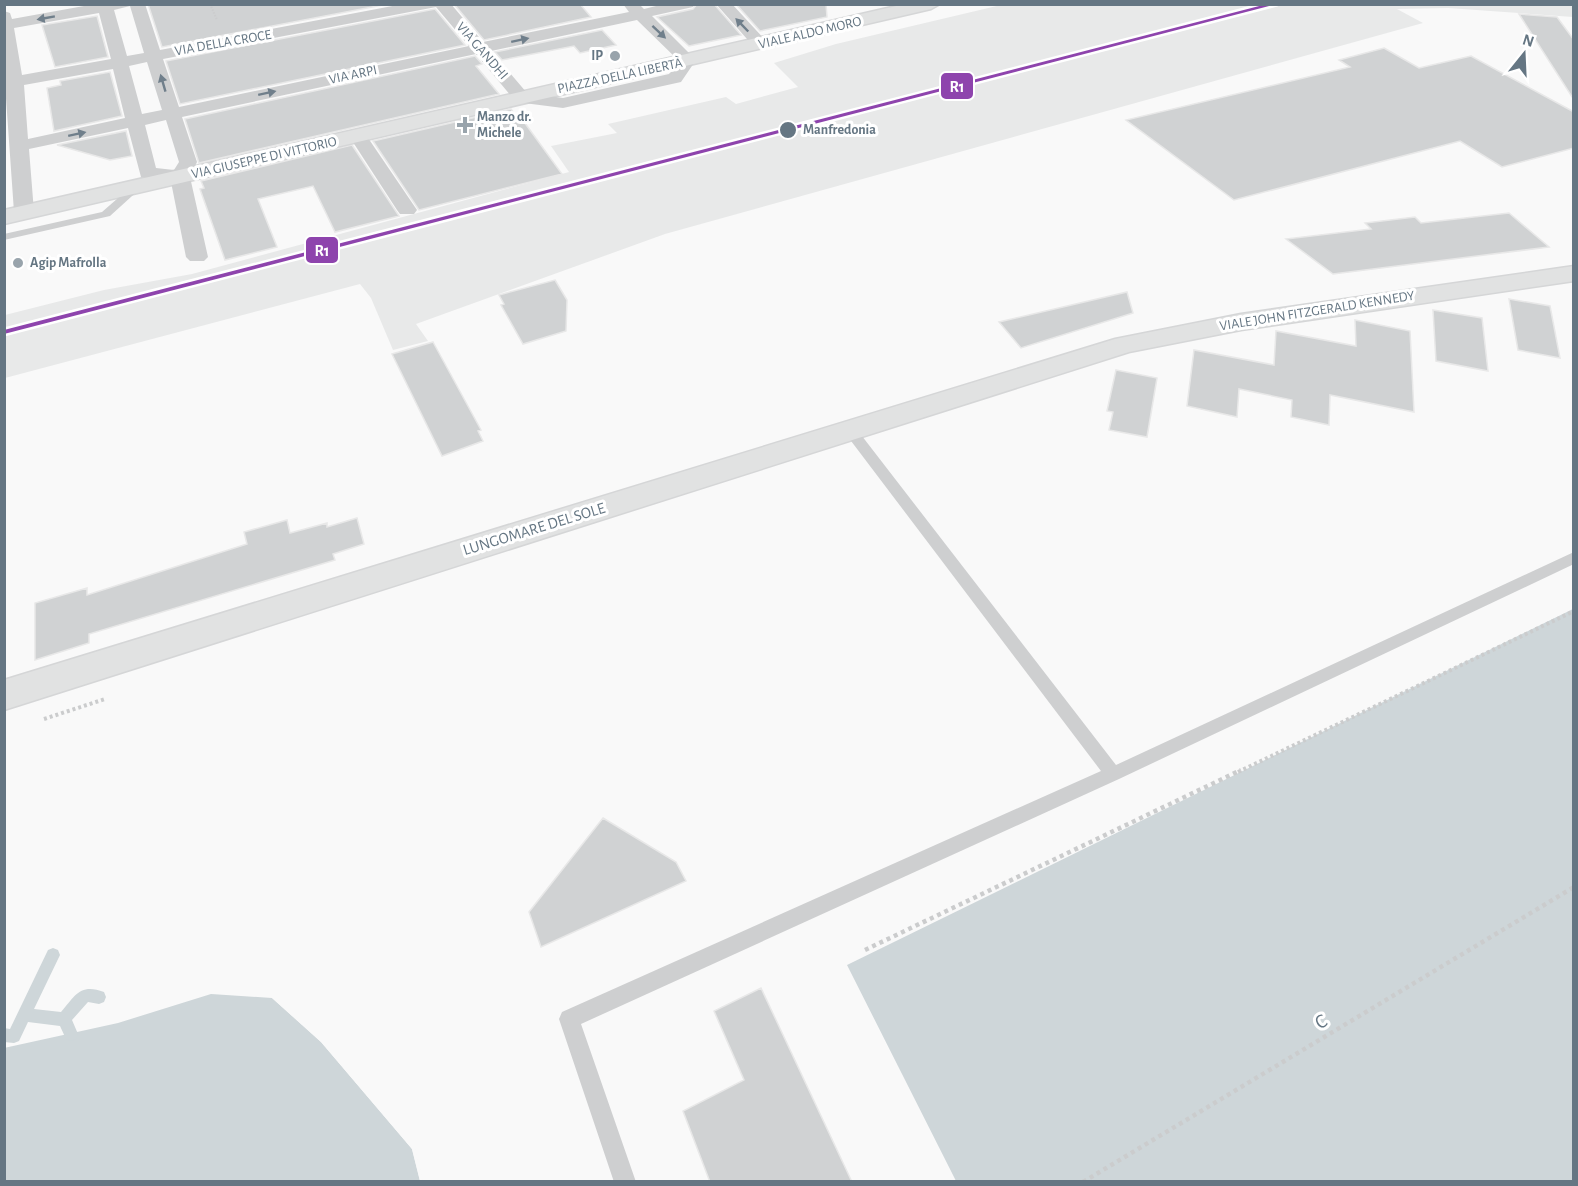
<svg xmlns="http://www.w3.org/2000/svg" width="1578" height="1186" viewBox="0 0 1578 1186" font-family="'Alegreya Sans',sans-serif">
<style>
.built{fill:#e8e9e9}
.water{fill:#ced6d9}
.pier{fill:#f9f9f9}
.lines{fill:none;stroke-linecap:round;stroke-linejoin:round}
.stream{fill:#ced6d9;fill-rule:evenodd}
.building{fill:#d0d2d3;stroke:#e8e8e8;stroke-width:1.5}
.secondary-casing{stroke:#d5d6d7;stroke-width:3}
.path-far2{stroke:#cbcccd;stroke-width:2;stroke-dasharray:1.5 1.5;stroke-linecap:butt}
.path-far1{stroke:#cbcccd;stroke-width:4;stroke-dasharray:3 3;stroke-linecap:butt}
.path{stroke:#cbcccd;stroke-width:4.5;stroke-dasharray:4 4;stroke-linecap:butt}
.lane{fill:#cecfd0;fill-rule:evenodd}
.street{fill:#cecfd0;fill-rule:evenodd}
.secondary{fill:#e1e2e2;fill-rule:evenodd}
.rail{stroke:#c3c5c6;stroke-width:3;stroke-dasharray:5 3;stroke-linecap:butt}
.rail-1-casing{stroke:#fff;stroke-width:5}
.rail-1{fill:#8e44ad;fill-rule:evenodd}
.oneway{fill:#707f8b}
.poi-dot{fill:#99a4ac;stroke:#fff;stroke-width:2}
.stop-dot{fill:#657683;stroke:#fff;stroke-width:2}
.labels{text-anchor:middle;dominant-baseline:central;stroke-width:6;stroke-linejoin:round;paint-order:stroke}
.far-street-label{font-size:14px;fill:#657683;stroke:#fff}
.far-poi-label{font-size:14px;font-weight:bold;fill:#657683;stroke:#fff;text-anchor:start}
.far-stop-label{font-size:14px;font-weight:bold;fill:#657683;stroke:#fff;text-anchor:start}
.street-label{font-size:16px;fill:#657683;stroke:#fff}
.near-street-label{font-size:20px;fill:#657683;stroke:#fff}
.line-badge{stroke:#fff;stroke-width:2}
.badge-label{font-size:16px;text-anchor:middle;font-weight:bold;fill:#fff}
</style>
<rect width="100%" height="100%" fill="#f9f9f9"/>
<!-- built -->
<path class="built" d="M1001,5L1563,4L1573,6V17L1448,8L1397,9L1423,23L665,234L416,324L428,341L393,350L371,298L360,284L5,378V315L104,290L192,274L569,172L551,146L617,133L608,124L726,97L736,104L798,87L774,63L836,44Z"/>
<!-- water -->
<path class="water" d="M1573,609V1181H956L847,965Z
M211,994L272,998L321,1042L412,1149L420,1181H5L4,1048L118,1023Z"/>
<!-- pier -->
<path class="pier" d="M274,996L324,1040L415,1147L423,1182L420,1181L412,1149L321,1042L272,998Z"/>
<g class="lines">
<!-- stream -->
<path class="stream" d="M53,948L58,950L60,955L34,1009L61,1012C75,996 80,983 104,992L106,997L104,1002L99,1004L88,1002L72,1020L78,1034L76,1039L71,1041L66,1039L60,1026L28,1022L19,1041L14,1043L4,1042V1028L10,1029L48,950Z"/>
</g>
<!-- building -->
<path class="building" d="M148,4H388L162,47Z
M454,4H580L591,17L484,40Z
M697,4H714L741,35L689,46L657,17L693,9Z
M736,4H826L827,17L760,31Z
M435,9L465,45L180,104L166,61Z
M1519,14L1557,17L1574,40V100Z
M97,16L108,57L55,67L42,25Z
M602,30L616,45L580,53L574,46L502,60L495,52Z
M1384,48L1419,68L1471,56L1574,112V148L1502,167L1460,141L1234,200L1126,120L1350,67L1339,60Z
M475,56L482,64L476,66L499,94L199,163L185,119Z
M110,72L122,116L54,131L47,88L61,85L60,81Z
M511,109L516,116L519,115L562,174L419,210L373,141Z
M126,131L132,156L110,160L57,145Z
M352,145L399,216L335,232L313,186L258,199L277,247L225,260L200,189L204,188L201,181Z
M1509,213L1549,247L1333,274L1286,239L1371,229L1365,223L1415,217L1421,223Z
M555,280L567,300L566,331L523,344L501,305L504,304L499,295Z
M1127,292L1133,313L1021,348L999,322Z
M1509,299L1550,306L1560,358L1518,350Z
M1433,310L1482,318L1488,371L1436,361Z
M1355,320L1410,331L1414,412L1330,395L1329,425L1291,417L1292,400L1239,389L1237,417L1187,406L1194,350L1274,365L1276,331L1356,346Z
M433,342L481,430L478,431L483,441L442,456L392,354Z
M1116,370L1157,378L1147,437L1109,430L1113,412L1107,411Z
M357,518L364,544L333,554L335,560L89,634V643L35,660V603L87,588V595L247,544L244,532L287,520L290,533L327,523V527Z
M603,818L676,862L686,881L541,947L529,912Z
M761,988L852,1182H710L683,1111L744,1080L714,1011Z"/>
<g class="lines">
<!-- secondary casing -->
<g class="secondary-casing">
<path id="secondary" d="M905,4H940L931,9L4,224V210Z
M1574,266V281L1241,330L1129,352L4,710V680L1115,339L1241,314Z"/>
</g>
<!-- path-far2 -->
<path class="path-far2" d="M210,4L217,20"/>
<!-- path-far1 -->
<path class="path-far1" d="M44,719L105,699
M1238,772L1574,611"/>
<!-- path -->
<path class="path" d="M865,950L1241,770
M1083,1182L1574,887"/>
<!-- lane -->
<path class="lane" d="M133,185L142,187L110,216L4,240V234L102,212Z
M850,426L855,427L1116,765L1574,552V564L1119,779L581,1024L636,1182H614L559,1019L562,1012L1101,771L845,433L843,430L845,427Z"/>
<!-- street -->
<path class="street" d="M95,4H145L160,50L403,4H451L483,42L629,12L623,4H639L644,9L664,4H695L693,7L652,16L696,60L681,82L563,108L516,102L476,54L182,117L197,162L190,177L208,257L204,261H190L186,257L171,182L141,177L128,128L29,149L34,212L31,216H17L14,212L4,70V11L10,13L12,19ZM130,6L144,53L127,56L114,10ZM436,7L469,46L179,107L163,59ZM99,13L111,59L22,75L14,28ZM637,20L679,61L669,74L563,98L527,93L491,51ZM147,62L162,110L142,114L129,66ZM113,69L125,118L28,139L24,85ZM166,120L179,162L174,170L156,168L145,125Z
M716,4H732L767,42L769,45L767,48H755Z
M358,130L364,132L417,210L414,214H400L397,210L349,136Z"/>
<!-- secondary -->
<use href="#secondary" class="secondary"/>
<!-- rail -->
<path class="rail" d="M769,135L1275,4"/>
<!-- rail-1 casing -->
<g class="rail-1-casing">
<path id="rail-1" d="M1267,4H1277L4,334V330Z"/>
</g>
<!-- rail-1 -->
<use href="#rail-1" class="rail-1"/>
</g>
<!-- one-way arrows -->
<defs><path id="oneway-solid" d="M-6-.8H1V-3.2L6.5 0L1 3.2V.8H-6Z" transform="scale(1.5)"/></defs>
<g class="oneway">
<use href="#oneway-solid" transform="translate(46 18) rotate(170)"/>
<use href="#oneway-solid" transform="translate(742 25) rotate(-134)"/>
<use href="#oneway-solid" transform="translate(659 32) rotate(43)"/>
<use href="#oneway-solid" transform="translate(520 40) rotate(-12)"/>
<use href="#oneway-solid" transform="translate(163 83) rotate(-106)"/>
<use href="#oneway-solid" transform="translate(267 93) rotate(-12)"/>
<use href="#oneway-solid" transform="translate(77 134) rotate(-12)"/>
</g>
<!-- markers -->
<g class="poi-dot">
<circle cx="615" cy="56" r="6"/>
<path d="M462 116h6v6h6v6h-6v6h-6v-6h-6v-6h6z"/>
<circle cx="18" cy="263" r="6"/>
</g>
<circle class="stop-dot" cx="788" cy="130" r="9"/>
<g class="labels">
<!-- far-street labels -->
<g class="far-street-label">
<text transform="translate(810 33) rotate(-13)">VIALE ALDO MORO</text>
<text transform="translate(223 43) rotate(-10)">VIA DELLA CROCE</text>
<text transform="translate(482 51) rotate(49)">VIA GANDHI</text>
<text transform="translate(353 75) rotate(-12)">VIA ARPI</text>
<text transform="translate(620 76) rotate(-12)">PIAZZA DELLA LIBERTÀ</text>
<text transform="translate(264 158) rotate(-13)">VIA GIUSEPPE DI VITTORIO</text>
<text transform="translate(1317 311) rotate(-9)">VIALE JOHN FITZGERALD KENNEDY</text>
</g>
<!-- far-poi labels -->
<g class="far-poi-label">
<text x="603" y="56" text-anchor="end">IP</text>
<text x="477" y="117">Manzo dr.<tspan x="477" dy="16">Michele</tspan></text>
<text x="30" y="263">Agip Mafrolla</text>
</g>
<!-- far-stop labels -->
<g class="far-stop-label">
<text x="803" y="130">Manfredonia</text>
</g>
<!-- street labels -->
<g class="street-label">
<text transform="translate(534 529) rotate(-17)">LUNGOMARE DEL SOLE</text>
</g>
<!-- near-street labels -->
<g class="near-street-label">
<text transform="translate(1321 1022) rotate(-31)">C</text>
</g>
</g>
<g class="line-badge">
<rect x="940" y="72" width="34" height="28" rx="6" fill="#8e44ad"/>
<rect x="305" y="236" width="34" height="28" rx="6" fill="#8e44ad"/>
</g>
<g class="badge-label">
<text x="957" y="92">R1</text>
<text x="322" y="256">R1</text>
</g>
<!-- border -->
<rect width="1578" height="1186" fill="none" stroke="#657683" stroke-width="12"/>
<!-- north arrow -->
<g transform="translate(1524 54) rotate(18)" stroke="#ffffff" stroke-width="4.5" paint-order="stroke">
<path d="M0-4.5L10 22L0 15L-10 22Z" fill="#657683"/>
<text y="-9" font-size="16" font-weight="bold" text-anchor="middle" fill="#657683">N</text>
</g>
</svg>
